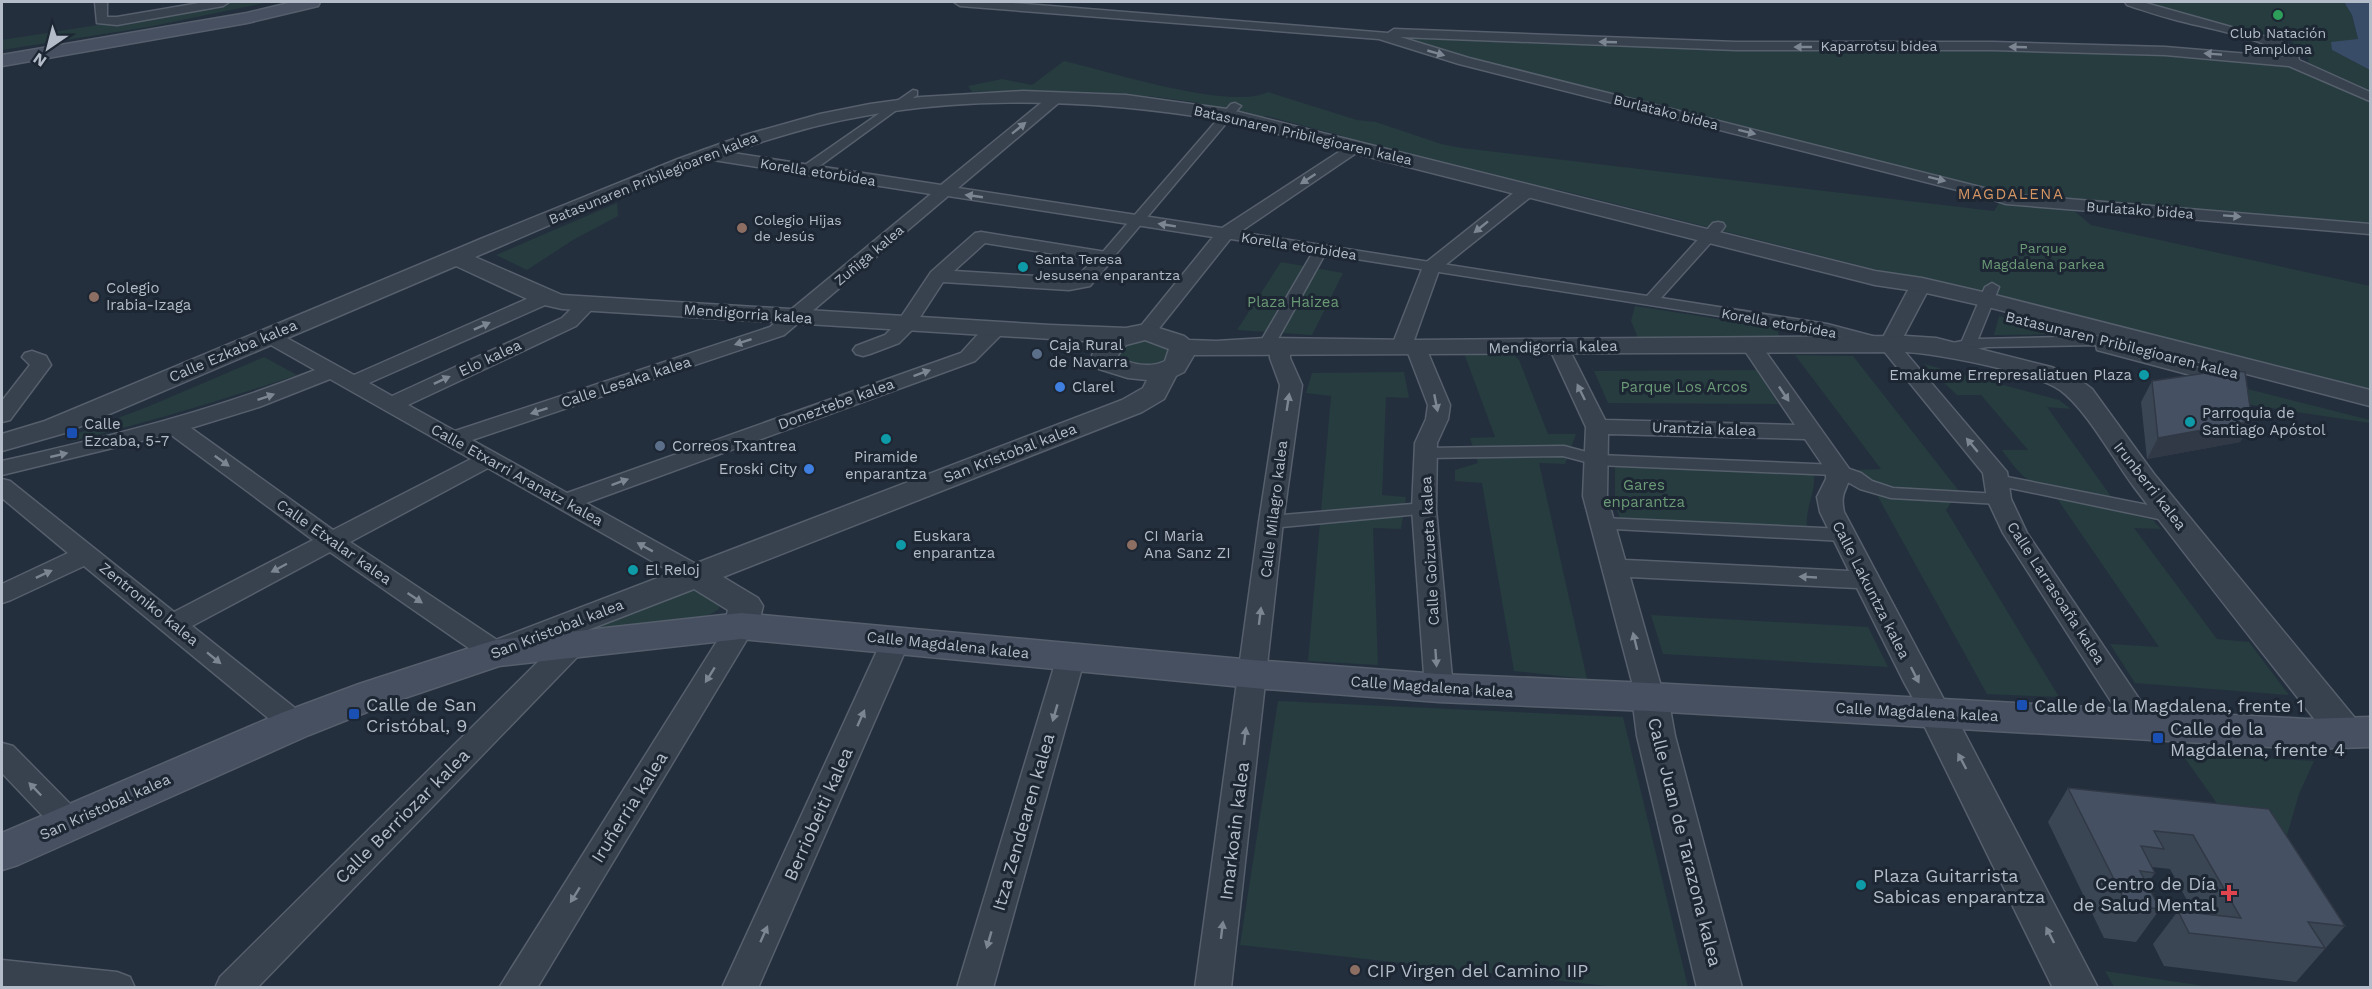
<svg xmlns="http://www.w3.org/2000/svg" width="2372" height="989" viewBox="0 0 2372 989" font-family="'Work Sans',sans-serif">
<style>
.green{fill:#263c3f}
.water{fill:#394c67}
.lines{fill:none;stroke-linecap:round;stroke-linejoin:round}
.pedestrian-casing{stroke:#565f6c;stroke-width:3}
.minor-casing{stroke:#565f6c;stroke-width:3}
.tertiary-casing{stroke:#565f6c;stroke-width:3}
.secondary-casing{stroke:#565f6c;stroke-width:3}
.pedestrian{fill:#38414e;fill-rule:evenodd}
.minor{fill:#38414e;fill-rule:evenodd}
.tertiary{fill:#38414e;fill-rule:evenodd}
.secondary{fill:#465061;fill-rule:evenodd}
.wall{fill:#3b4654}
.shaded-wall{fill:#303945}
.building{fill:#455162;stroke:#303945;stroke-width:1.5}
.oneway{fill:#7c8592}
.leisure-dot{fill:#2e9e5b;stroke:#1d2633;stroke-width:2}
.education-dot{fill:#8d6e63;stroke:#1d2633;stroke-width:2}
.culture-dot{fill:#0f9aa8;stroke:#1d2633;stroke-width:2}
.service-dot{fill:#5c6f8a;stroke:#1d2633;stroke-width:2}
.shop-dot{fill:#3f7fe0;stroke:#1d2633;stroke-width:2}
.transit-dot{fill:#1a4fb4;stroke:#1d2633;stroke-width:2}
.health-dot{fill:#e0444e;stroke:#1d2633;stroke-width:2}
.labels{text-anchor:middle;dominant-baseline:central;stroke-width:6;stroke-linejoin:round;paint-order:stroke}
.far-poi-label{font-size:14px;fill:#b4bcc9;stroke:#1d2633;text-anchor:start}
.far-street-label{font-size:14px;fill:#b4bcc9;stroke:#1d2633}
.far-park-label{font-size:14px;fill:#6b9a76;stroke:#1d2633}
.far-quarter-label{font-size:15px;letter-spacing:1.5px;fill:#d59563;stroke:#1d2633}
.poi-label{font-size:15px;fill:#b4bcc9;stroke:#1d2633;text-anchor:start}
.park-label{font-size:15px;fill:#6b9a76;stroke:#1d2633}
.street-label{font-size:15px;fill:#b4bcc9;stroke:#1d2633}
.near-poi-label{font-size:18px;fill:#b4bcc9;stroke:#1d2633;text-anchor:start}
.near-street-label{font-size:18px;fill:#b4bcc9;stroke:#1d2633}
</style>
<rect width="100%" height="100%" fill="#242f3e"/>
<!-- green -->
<path class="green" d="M227,2H270L148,27L2,50V40L155,16Z
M2130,2H2344L2352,15L2358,40L2332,42V50L2370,70V96L2309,67L2308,56L2283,34L2259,38L2177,17Z
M1406,34L2160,53L2285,63L2370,99V228L2067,205L2091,225L2370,286V394L2006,302L1875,274L1878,270L1556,189L1551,192L1339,138L1343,136L1266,116L1262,119L1197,105L1200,103C1124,91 1049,89 972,92L968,86L1002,79L1032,85L1064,61C1108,71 1230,111 1268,92L1357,120L1376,122L1441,144L1462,148L1994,211L2001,200L1997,195L1973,184L1472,61L1400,38Z
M617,203L618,216L573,240L527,270L496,255Z
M1281,262L1343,273L1312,335L1237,330Z
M1635,306L1777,328L1779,336L1638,338L1631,321Z
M1999,316L2071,334L1994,335Z
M1145,339L1167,346L1170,350L1167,359C1151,371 1136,365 1119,359L1117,350L1121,345Z
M1464,353L1513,354L1519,360L1548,434H1576L1565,464L1539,463L1587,679L1514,671L1482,483L1455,481V470L1478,463L1470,438L1495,437Z
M1795,355L1853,356L1959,491L1946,510L2059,697L1987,694L1877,495L1857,470L1881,469Z
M264,357L297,375C223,400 149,422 73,441L71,436L152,405Z
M1924,364L2059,400L2071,409L2047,407L2110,495L2118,511L2153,520L2161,529L2134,528L2217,639L2249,642L2289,695L2135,683L2110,644L2159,647L2056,497C2029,483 2019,475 2002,450H2028L1981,395H1957Z
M1757,370L1778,404L1608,403L1594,371Z
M1404,372L1409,398L1386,397L1382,495L1406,497L1401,529L1373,528L1378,665L1308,661L1331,396L1306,393L1312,373Z
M2236,386L2370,420V423C2325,416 2279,410 2235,402Z
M1615,464L1814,473C1816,492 1805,508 1807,528L1621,521L1615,504Z
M690,588L719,604V609L709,615L580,633Z
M1651,615L1868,627L1888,667L1663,654Z
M1278,701L1623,717L1688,987H1616L1240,945Z
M2182,754L2314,761L2299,794L2285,842L2245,843Z
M2105,971L2210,987H2114Z"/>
<!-- water -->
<path class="water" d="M2344,2H2370V70L2332,50L2331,42L2358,39L2352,15Z"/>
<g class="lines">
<!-- pedestrian casing -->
<g class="pedestrian-casing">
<path id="pedestrian" d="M913,90L917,91V95L810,173H802V167Z
M1235,103L1241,106L1239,108L1111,260H1101L1099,257L1101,254L1231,104Z
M1718,222L1723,223L1725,226L1723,229L1661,298L1827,324L1884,339L1887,342L1884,345L1879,347L1827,333L1325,254L1274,346L1266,351L1258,346L1313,252L1225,238L1218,234L1225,230L1647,296L1713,223Z
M1992,283L1999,287L1978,339L2143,335L2148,337L2151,340L2148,343L2112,345L2229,376L2231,379L2223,384L2217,382L2097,350L2096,345L1987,347L1951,354L1946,352L1943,349L1948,344L1962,341L1985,287Z
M1564,446L1598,455L1838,465L1861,473L1872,481L1893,488L1999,494L2005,495L2008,499L2005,503L1999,504L1891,498L1860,489L1835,475L1597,465L1563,456L1425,458L1419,457L1416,453L1419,449L1425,448Z
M1997,475L2173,510L2180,512L2182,516L2180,520L2173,522L1991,484L1988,480L1991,476Z
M1424,503L1430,505L1433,509L1430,513L1271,528L1264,526L1262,522L1264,518L1271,516Z
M1602,518L1844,529L1851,531L1853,535L1851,539L1844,541L1595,528L1593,524L1595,520Z"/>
</g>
<!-- minor casing -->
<g class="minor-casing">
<path id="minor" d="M95,2H107V17H117L205,2H229L223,6L117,25L97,23Z
M954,2H1000L1388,33L1394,29L1736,42H1993L2165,47L2285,57C2272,39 2200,27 2176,20C2159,16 2143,10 2127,5L2125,2H2142L2281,41L2297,51L2299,60L2370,92V101L2289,66L2165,55L1993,50H1736L1400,37L1469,58L2008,194L2370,224V234L2006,204L1985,197L1459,64L1379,39L960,6Z
M1057,93L1062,94L1064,97L1062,100L958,188L1222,228L1351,144H1363L1365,147L1231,238L1153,336H1139L1136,332L1213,237L948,196L784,335L472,440L567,493L961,353C973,341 986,320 1004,325L1007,329L975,361L586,503L705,569L709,575L705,581L696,583L687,581L488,468L350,542L506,646L510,653L506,660L496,663L486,660L330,552L192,626L305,716L310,724L305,732L295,735L285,732L84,566L11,600L2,603V584L68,553L2,498V479L10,481L174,612L313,540L170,434L2,475V461C108,437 213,411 315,370L262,340L259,336L262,332H276L354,375L538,294H552L555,298L552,302L369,383L392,396L562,318L580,300H594L597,304L576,326L408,405L455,431L770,327L931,194L707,159L701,157L699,154L701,151L707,149L941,185L1052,94ZM330,379L471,459L333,530L191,428L259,407Z
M1527,186L1533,187L1535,191L1533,195L1439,270L1413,343L1423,344L1426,348L1450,405L1448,419L1437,443L1436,509L1453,688L1449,695L1439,698L1429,695L1425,688L1412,509L1415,443L1426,419L1428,405L1408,353L1394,352L1391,348L1424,264L1521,187Z
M981,232L1106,252L1112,253L1115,257L1090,286L1069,290L943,282L911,331L899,343L870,354L863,356L856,354L853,350L856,346L885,335L897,323L931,272L975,233ZM985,243L1093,260L1077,277L1069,278L954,271Z
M1917,286L1924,288L1927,292L1899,345L2007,472L2011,499L2027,533L2152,718L2157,726L2152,734L2142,737L2132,734L2003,533L1987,499L1983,473L1879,345L1907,292L1910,288Z
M1751,339L1758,341L1850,470C1850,490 1839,489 1844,512L1951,713L1946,721L1936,724L1926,721L1905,684L1857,588L1630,577L1664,697L1660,704L1650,707L1640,704L1636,697L1583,496L1586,427L1549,347L1552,343H1566L1605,420L1795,425L1741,345L1744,341ZM1608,434L1805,439L1826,470V479L1817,497L1820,512L1849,571L1625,560L1607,496Z
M1280,340L1287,342L1290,346V358L1302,385L1283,522L1231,988H1195L1259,522L1280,385L1270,358V346L1273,342Z
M32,351L46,356L51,365L10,420L2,422V401L30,365L22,357L25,353Z
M741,617L751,619L755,626L537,988H499L731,619Z
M896,631L906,633L910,640L758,988H722L882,640L886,633Z
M572,635L582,638L586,645L582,652L257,988H215L220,977L562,638Z
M1071,647L1081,650L1085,657L993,988H957L1057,657L1061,650Z
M2,743L13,746L80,814L85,823L80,832L69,836L58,832L2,773Z
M2,960L117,972L130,977L135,988H2Z"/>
</g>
<!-- tertiary casing -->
<g class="tertiary-casing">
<path id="tertiary" d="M1023,91L1126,95L1227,109L1875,271L1922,278L1987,293L2370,390V406L1984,306L1922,292L1875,285L1227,121C1082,97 933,92 791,133C683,164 579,213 475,257L562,295L1050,325L1126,328L1146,324L1184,336L1189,340L1216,341L1266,338L1416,340L1906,336L1936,338L2051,367L2076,377L2092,389L2154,474L2359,723L2365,733L2359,743L2346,747L2333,743C2267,658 2199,573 2134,487C2113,459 2087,410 2060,390C2034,372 1939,354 1906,352L1194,355L1184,372L1176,376L1164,399L1142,412L723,577L758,598L763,606L758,626L753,634L741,638L729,634L724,626L728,610L694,589L505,662L493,659L488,650L493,641L1122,400L1143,388L1147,380L1128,378L1099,369L1092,355L1100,342L562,309L536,303L456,266L65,433L2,451V434L45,421L483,238L678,159L745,135L820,114L870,104L921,97ZM1145,340L1169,349L1165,361C1151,368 1134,365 1119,358L1118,355L1126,345Z
M1650,684L1663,688L1668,697L1675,736L1742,988H1697L1637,736L1632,697L1637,688Z
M1936,700L1949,704L1954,713L2098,988H2053L1918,713L1923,704Z"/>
</g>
<!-- secondary casing -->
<g class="secondary-casing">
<path id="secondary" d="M293,2H320L318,6L247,23L2,66V55L247,13Z
M741,613L1253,660L1439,674L1650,683L2307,719L2370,717V747L2307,749L1650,711L1439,702L1253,688L741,639L499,666L387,704L309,735L18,865L2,870V833L281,713L359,684L482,644L496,640Z"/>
</g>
<!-- pedestrian -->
<use href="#pedestrian" class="pedestrian"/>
<!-- minor -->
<use href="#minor" class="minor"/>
<!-- tertiary -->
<use href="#tertiary" class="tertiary"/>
<!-- secondary -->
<use href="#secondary" class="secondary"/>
</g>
<!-- wall -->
<path class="wall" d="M2152,381L2252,421L2240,442L2147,459L2141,402Z
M2068,788L2269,809L2345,926L2296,982L2164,966L2153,944L2178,911L2194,913L2170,869L2152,867L2155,873L2147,884L2160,909L2136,942L2104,938L2048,822Z"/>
<!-- shaded-wall -->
<path class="shaded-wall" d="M2252,421L2240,442L2147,459L2158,438Z"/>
<!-- building -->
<path class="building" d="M2226,370L2245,372L2252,421L2158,438L2152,381Z
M2068,788L2269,809L2345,926L2308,922L2325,948L2189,933L2178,911L2241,918L2193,835L2154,831L2164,849L2141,846L2155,873L2140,871L2160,909L2127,905Z"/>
<!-- one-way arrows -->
<defs><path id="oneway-solid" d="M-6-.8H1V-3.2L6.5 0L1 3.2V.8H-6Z" transform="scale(1.5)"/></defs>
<g class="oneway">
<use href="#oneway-solid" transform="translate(1608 42) rotate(-178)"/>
<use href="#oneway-solid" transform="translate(1803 47) rotate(180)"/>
<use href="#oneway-solid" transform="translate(2018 47) rotate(-178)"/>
<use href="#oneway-solid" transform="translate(1436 53) rotate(16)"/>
<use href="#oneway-solid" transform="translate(2213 54) rotate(-176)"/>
<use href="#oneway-solid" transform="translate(1019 128) rotate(-39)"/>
<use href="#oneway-solid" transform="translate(1747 132) rotate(14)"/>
<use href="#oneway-solid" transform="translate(1308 179) rotate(147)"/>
<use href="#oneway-solid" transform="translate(1937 179) rotate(14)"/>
<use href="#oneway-solid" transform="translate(974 196) rotate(-172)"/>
<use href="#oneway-solid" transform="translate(2232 216) rotate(4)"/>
<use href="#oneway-solid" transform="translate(1167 225) rotate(-171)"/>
<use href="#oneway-solid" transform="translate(1481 227) rotate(141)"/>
<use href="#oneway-solid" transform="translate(482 326) rotate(-24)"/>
<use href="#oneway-solid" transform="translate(743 342) rotate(162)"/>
<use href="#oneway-solid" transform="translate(922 373) rotate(-20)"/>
<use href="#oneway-solid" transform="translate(442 380) rotate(-25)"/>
<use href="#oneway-solid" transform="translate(1581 392) rotate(-116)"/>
<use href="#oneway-solid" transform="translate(1784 394) rotate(56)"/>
<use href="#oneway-solid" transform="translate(266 397) rotate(-19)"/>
<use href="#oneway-solid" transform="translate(1288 402) rotate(-81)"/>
<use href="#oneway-solid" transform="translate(1436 403) rotate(79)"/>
<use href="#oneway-solid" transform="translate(539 411) rotate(162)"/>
<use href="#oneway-solid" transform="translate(1972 445) rotate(-130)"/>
<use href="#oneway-solid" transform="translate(59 455) rotate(-13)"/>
<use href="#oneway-solid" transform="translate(222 461) rotate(36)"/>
<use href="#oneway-solid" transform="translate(620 482) rotate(-20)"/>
<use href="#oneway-solid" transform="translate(645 547) rotate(-151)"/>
<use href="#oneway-solid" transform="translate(279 568) rotate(152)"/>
<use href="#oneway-solid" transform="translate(44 574) rotate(-25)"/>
<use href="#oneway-solid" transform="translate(1808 577) rotate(-177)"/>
<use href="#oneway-solid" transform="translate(415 598) rotate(34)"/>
<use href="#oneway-solid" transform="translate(1260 616) rotate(-83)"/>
<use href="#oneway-solid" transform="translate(1635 641) rotate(-104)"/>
<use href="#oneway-solid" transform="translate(214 658) rotate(39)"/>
<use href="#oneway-solid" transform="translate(1436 658) rotate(86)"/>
<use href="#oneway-solid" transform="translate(710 675) rotate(122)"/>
<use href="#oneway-solid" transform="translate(1915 675) rotate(63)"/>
<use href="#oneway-solid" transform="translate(1055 713) rotate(106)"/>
<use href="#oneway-solid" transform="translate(861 718) rotate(-66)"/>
<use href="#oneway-solid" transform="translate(1245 736) rotate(-83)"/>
<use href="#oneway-solid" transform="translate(1962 761) rotate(-118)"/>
<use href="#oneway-solid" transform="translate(35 789) rotate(-134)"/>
<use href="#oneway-solid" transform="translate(575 895) rotate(122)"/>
<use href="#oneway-solid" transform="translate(1222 930) rotate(-83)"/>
<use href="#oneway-solid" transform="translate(764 934) rotate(-66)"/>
<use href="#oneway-solid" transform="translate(2050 935) rotate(-117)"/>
<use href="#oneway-solid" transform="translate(989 940) rotate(106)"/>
</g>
<!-- markers -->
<circle class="leisure-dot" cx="2278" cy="15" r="6"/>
<g class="education-dot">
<circle cx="742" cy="228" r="6"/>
<circle cx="94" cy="297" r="6"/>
<circle cx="1132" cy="545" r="6"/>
<circle cx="1355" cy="970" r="6"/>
</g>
<g class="culture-dot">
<circle cx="1023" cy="267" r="6"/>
<circle cx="2144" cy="375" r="6"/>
<circle cx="2190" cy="422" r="6"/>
<circle cx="886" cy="439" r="6"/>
<circle cx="901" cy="545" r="6"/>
<circle cx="633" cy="570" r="6"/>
<circle cx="1861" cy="885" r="6"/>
</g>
<g class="service-dot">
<circle cx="1037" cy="354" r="6"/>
<circle cx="660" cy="446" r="6"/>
</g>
<g class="shop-dot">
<circle cx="1060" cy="387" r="6"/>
<circle cx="809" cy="469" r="6"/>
</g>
<g class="transit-dot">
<rect x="66" y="427" width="12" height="12" rx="3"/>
<rect x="2016" y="699" width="12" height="12" rx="3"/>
<rect x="348" y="708" width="12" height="12" rx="3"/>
<rect x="2152" y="732" width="12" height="12" rx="3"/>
</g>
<path class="health-dot" d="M2226 884h6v6h6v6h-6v6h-6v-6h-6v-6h6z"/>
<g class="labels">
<!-- far-poi labels -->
<g class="far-poi-label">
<text x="2278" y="33" text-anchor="middle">Club Natación<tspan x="2278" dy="16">Pamplona</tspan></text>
<text x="754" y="220">Colegio Hijas<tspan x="754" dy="16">de Jesús</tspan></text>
<text x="1035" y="259">Santa Teresa<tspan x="1035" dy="16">Jesusena enparantza</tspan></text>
</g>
<!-- far-street labels -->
<g class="far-street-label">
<text x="1879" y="46">Kaparrotsu bidea</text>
<text transform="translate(1666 112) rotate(14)">Burlatako bidea</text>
<text transform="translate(1303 135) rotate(13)">Batasunaren Pribilegioaren kalea</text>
<text transform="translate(818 172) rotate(9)">Korella etorbidea</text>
<text transform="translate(653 178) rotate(-22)">Batasunaren Pribilegioaren kalea</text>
<text transform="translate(2140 210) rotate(4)">Burlatako bidea</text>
<text transform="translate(1299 246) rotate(9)">Korella etorbidea</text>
<text transform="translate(869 255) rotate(-40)">Zuñiga kalea</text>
<text transform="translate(1779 323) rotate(10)">Korella etorbidea</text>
</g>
<!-- far-park labels -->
<g class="far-park-label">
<text x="2043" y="248">Parque<tspan x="2043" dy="16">Magdalena parkea</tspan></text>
</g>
<!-- far-quarter labels -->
<g class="far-quarter-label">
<text x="2011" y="194">MAGDALENA</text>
</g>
<!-- poi labels -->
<g class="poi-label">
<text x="106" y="288">Colegio<tspan x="106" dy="17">Irabia-Izaga</tspan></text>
<text x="1049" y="345">Caja Rural<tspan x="1049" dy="17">de Navarra</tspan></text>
<text x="2132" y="375" text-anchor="end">Emakume Errepresaliatuen Plaza</text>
<text x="1072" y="387">Clarel</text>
<text x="2202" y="413">Parroquia de<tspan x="2202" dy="17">Santiago Apóstol</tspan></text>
<text x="84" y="424">Calle<tspan x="84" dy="17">Ezcaba, 5-7</tspan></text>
<text x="672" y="446">Correos Txantrea</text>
<text x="886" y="457" text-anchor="middle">Piramide<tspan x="886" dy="17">enparantza</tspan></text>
<text x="797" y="469" text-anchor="end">Eroski City</text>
<text x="913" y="536">Euskara<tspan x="913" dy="17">enparantza</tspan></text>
<text x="1144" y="536">CI Maria<tspan x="1144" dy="17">Ana Sanz ZI</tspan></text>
<text x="645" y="570">El Reloj</text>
</g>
<!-- park labels -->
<g class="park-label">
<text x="1293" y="302">Plaza Haizea</text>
<text x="1684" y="387">Parque Los Arcos</text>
<text x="1644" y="485">Gares<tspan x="1644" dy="17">enparantza</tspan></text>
</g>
<!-- street labels -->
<g class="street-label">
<text transform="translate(748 314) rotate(4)">Mendigorria kalea</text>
<text transform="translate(2122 345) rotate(14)">Batasunaren Pribilegioaren kalea</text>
<text transform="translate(1553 347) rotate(-1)">Mendigorria kalea</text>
<text transform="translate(233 351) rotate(-23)">Calle Ezkaba kalea</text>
<text transform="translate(490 358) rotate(-25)">Elo kalea</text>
<text transform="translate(626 382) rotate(-18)">Calle Lesaka kalea</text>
<text transform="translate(836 404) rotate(-20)">Doneztebe kalea</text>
<text transform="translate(1704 429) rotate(2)">Urantzia kalea</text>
<text transform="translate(1010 453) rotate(-21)">San Kristobal kalea</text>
<text transform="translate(517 475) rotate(29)">Calle Etxarri Aranatz kalea</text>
<text transform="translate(2150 486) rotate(52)">Irunberri kalea</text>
<text transform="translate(1274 509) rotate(-83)">Calle Milagro kalea</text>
<text transform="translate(334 542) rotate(35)">Calle Etxalar kalea</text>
<text transform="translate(1430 551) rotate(-93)">Calle Goizueta kalea</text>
<text transform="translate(1871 590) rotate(63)">Calle Lakuntza kalea</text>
<text transform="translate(2056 593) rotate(57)">Calle Larrasoaña kalea</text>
<text transform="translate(149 604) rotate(39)">Zentroniko kalea</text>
<text transform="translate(557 629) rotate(-21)">San Kristobal kalea</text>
<text transform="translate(948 645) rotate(6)">Calle Magdalena kalea</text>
<text transform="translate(1432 687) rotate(4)">Calle Magdalena kalea</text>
<text transform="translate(1917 712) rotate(3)">Calle Magdalena kalea</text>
<text transform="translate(105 807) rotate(-24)">San Kristobal kalea</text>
</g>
<!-- near-poi labels -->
<g class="near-poi-label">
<text x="366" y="704">Calle de San<tspan x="366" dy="21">Cristóbal, 9</tspan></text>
<text x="2034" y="705">Calle de la Magdalena, frente 1</text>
<text x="2170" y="728">Calle de la<tspan x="2170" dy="21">Magdalena, frente 4</tspan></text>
<text x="1873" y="875">Plaza Guitarrista<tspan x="1873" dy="21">Sabicas enparantza</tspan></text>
<text x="2216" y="883" text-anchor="end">Centro de Día<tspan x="2216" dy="21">de Salud Mental</tspan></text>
<text x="1367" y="970">CIP Virgen del Camino IIP</text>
</g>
<!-- near-street labels -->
<g class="near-street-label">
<text transform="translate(629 807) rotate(-58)">Iruñerria kalea</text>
<text transform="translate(818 814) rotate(-66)">Berriobeiti kalea</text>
<text transform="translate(402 816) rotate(-45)">Calle Berriozar kalea</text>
<text transform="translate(1023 822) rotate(-74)">Itza Zendearen kalea</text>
<text transform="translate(1234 831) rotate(-83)">Imarkoain kalea</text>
<text transform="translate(1685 842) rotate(76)">Calle Juan de Tarazona kalea</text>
</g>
</g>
<!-- border -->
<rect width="2372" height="989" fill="none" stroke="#b4bcc9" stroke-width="6"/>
<!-- north arrow -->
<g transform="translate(48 48) rotate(215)" stroke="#1d2633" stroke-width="4.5" paint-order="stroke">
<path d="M0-4.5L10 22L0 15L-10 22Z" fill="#b4bcc9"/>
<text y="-9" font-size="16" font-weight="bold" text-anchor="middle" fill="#b4bcc9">N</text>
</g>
</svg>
